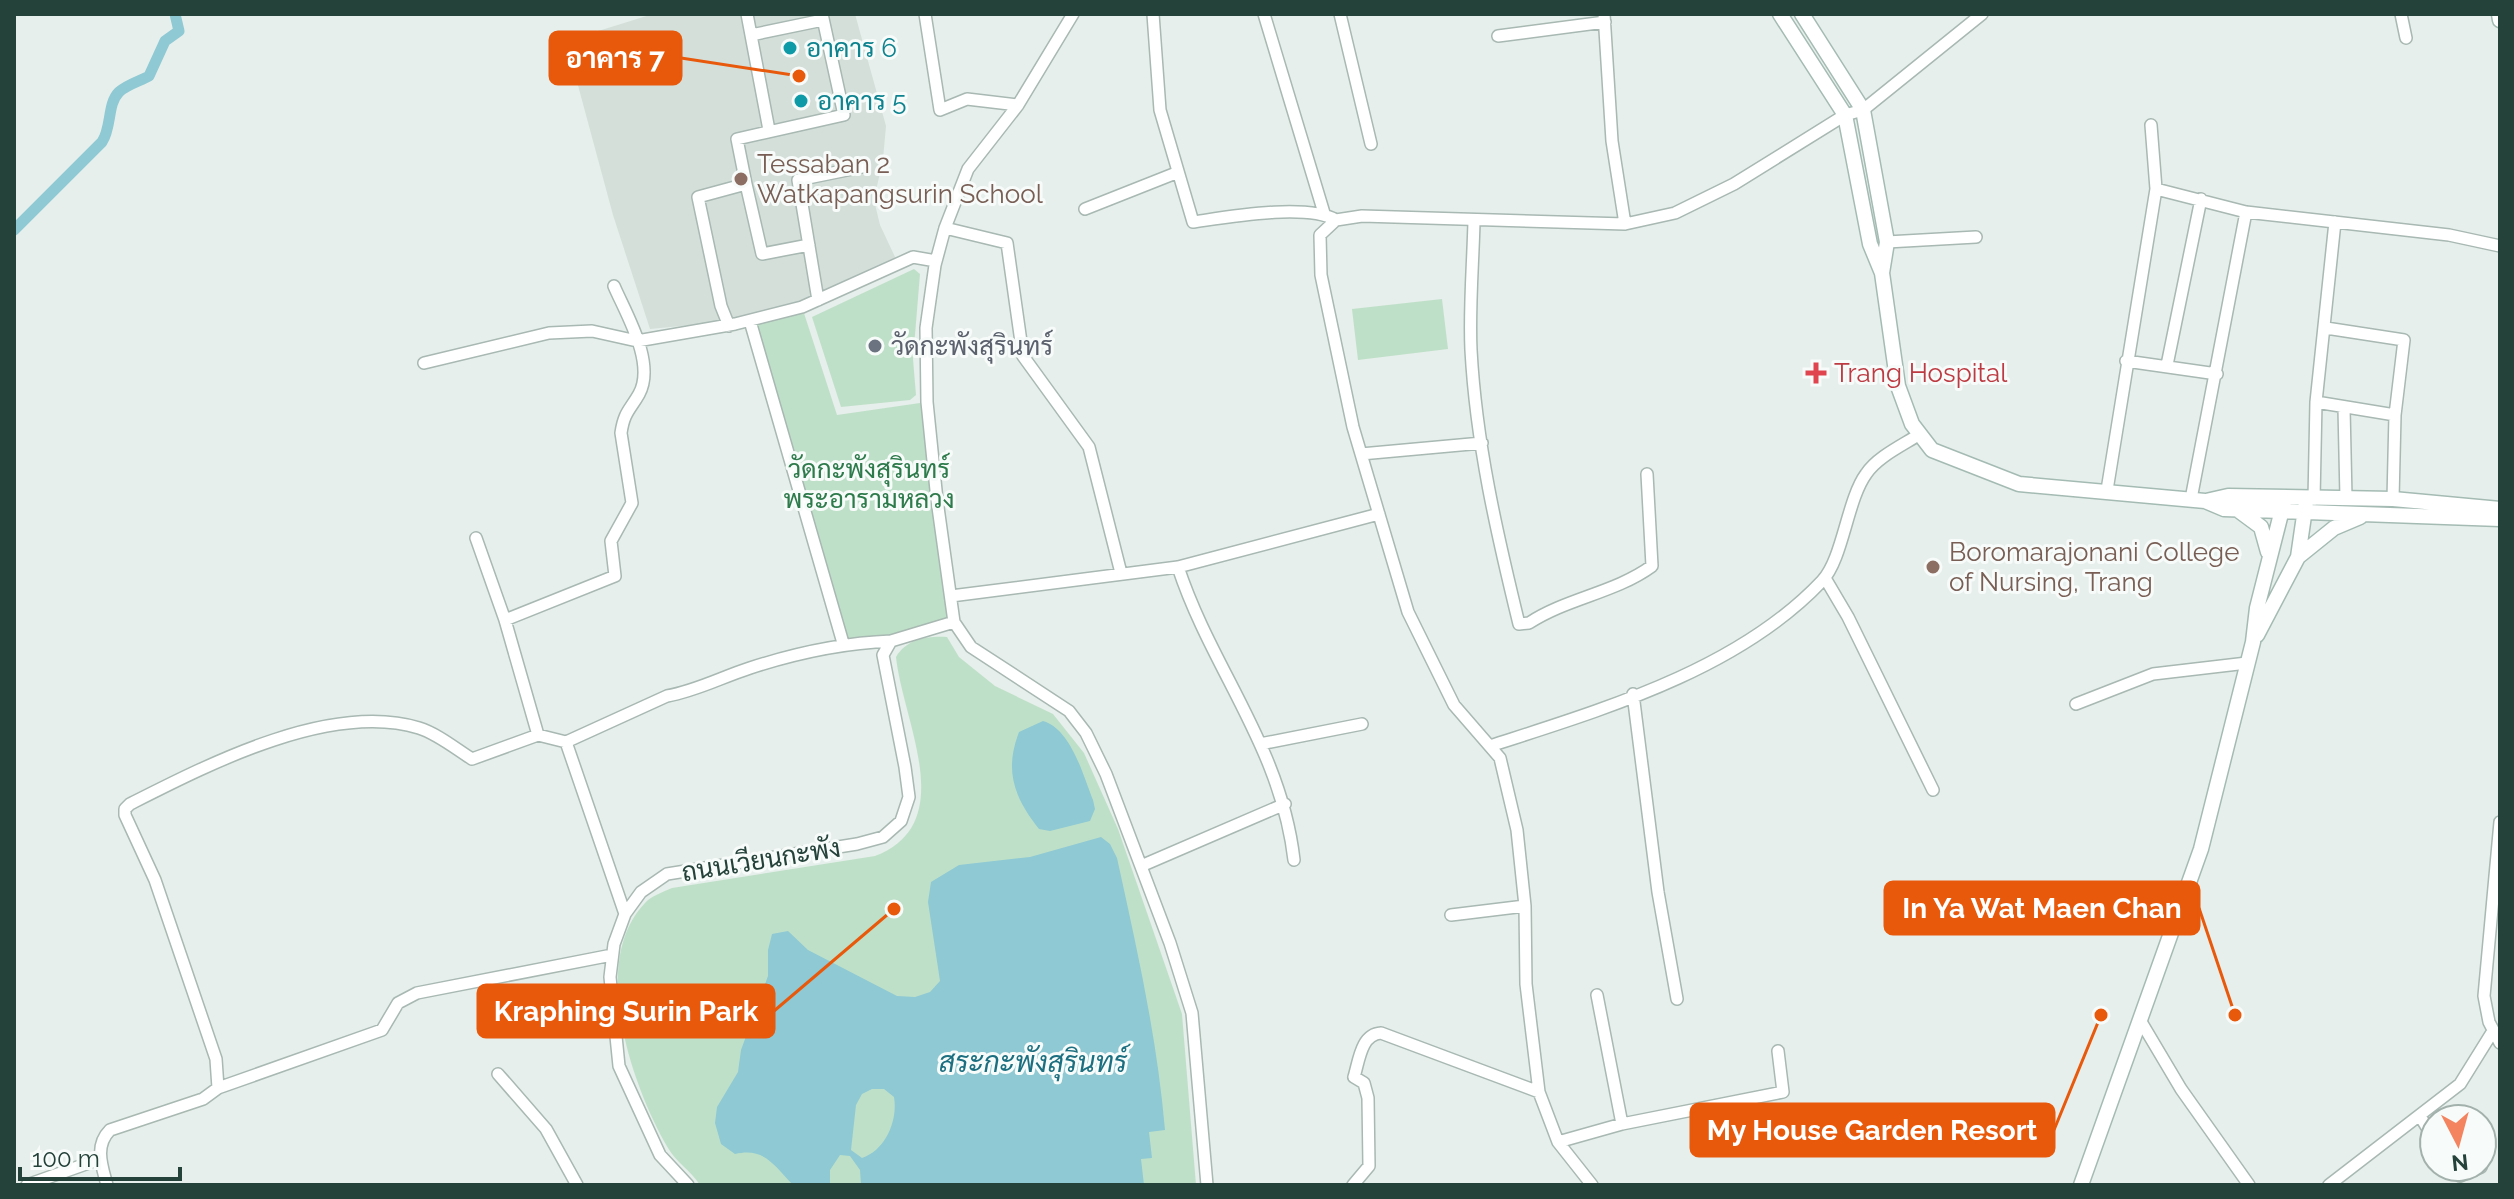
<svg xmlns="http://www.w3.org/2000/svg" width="2514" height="1199" viewBox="0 0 2514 1199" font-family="Raleway,Sarabun,sans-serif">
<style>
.built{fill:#d4dfda}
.green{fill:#bfe0c8}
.water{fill:#8ec9d4;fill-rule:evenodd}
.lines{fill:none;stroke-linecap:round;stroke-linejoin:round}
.canal{stroke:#8ec9d4;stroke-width:11}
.minor-casing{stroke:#a8b8b2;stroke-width:14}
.secondary-casing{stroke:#a4bbb3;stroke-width:17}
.minor{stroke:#fff;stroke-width:11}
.secondary{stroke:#fff;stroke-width:14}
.culture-dot{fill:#0f9aa8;stroke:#f7fbf9;stroke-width:3}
.education-dot{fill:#8d6e63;stroke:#f7fbf9;stroke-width:3}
.worship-dot{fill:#6b7280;stroke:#f7fbf9;stroke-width:3}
.health-dot{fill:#e0444e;stroke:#f7fbf9;stroke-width:3}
.labels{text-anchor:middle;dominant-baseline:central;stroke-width:6;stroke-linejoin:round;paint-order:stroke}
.culture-label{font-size:26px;fill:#0d838f;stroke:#f7fbf9;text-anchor:start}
.education-label{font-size:26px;fill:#785e54;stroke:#f7fbf9;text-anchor:start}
.worship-label{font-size:26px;fill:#5b616d;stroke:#f7fbf9;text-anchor:start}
.health-label{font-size:26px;fill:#be3a42;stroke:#f7fbf9;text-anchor:start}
.park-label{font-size:26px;fill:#2d7a4b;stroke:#f7fbf9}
.street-label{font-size:26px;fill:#24423a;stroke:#f7fbf9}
.water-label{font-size:28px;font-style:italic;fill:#1c6f80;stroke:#f7fbf9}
.leader{fill:none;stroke:#e8590c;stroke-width:3}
.callout-dot{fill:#e8590c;stroke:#f7fbf9;stroke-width:3}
.callout{fill:#e8590c;stroke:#e8590c;stroke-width:3}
.callout-label{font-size:28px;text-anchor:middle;font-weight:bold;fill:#fff}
</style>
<rect width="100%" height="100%" fill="#e6efeb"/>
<!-- built -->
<path class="built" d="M653,14H855L886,126L883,159L874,200L880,225L896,259L800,303L723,322L650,329L613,215L566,41Z"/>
<!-- green -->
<path class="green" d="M914,269L920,274L913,359L916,395L910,400L841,407L812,317Z
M1442,299L1448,349L1358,360L1352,309Z
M802,307L837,415L927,402L954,622L911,633L843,643L750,321Z
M947,637L959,657L995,686L1053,714L1084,753L1118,829L1182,1014L1196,1185H700C691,1171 676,1162 668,1148C633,1088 588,962 645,903C651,896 663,892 672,888L875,856C960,823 903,723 896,657C907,639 926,636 947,637Z"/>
<!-- water -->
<path class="water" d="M1043,721C1071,729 1083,775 1093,800L1095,809L1090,821L1050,831L1039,829C1014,797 1004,771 1019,732Z
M1101,837L1110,844L1117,858C1137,949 1157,1037 1165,1130L1149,1132L1152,1158L1141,1159L1144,1185H861L860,1170L850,1156L840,1155L830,1170V1185H793C774,1165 764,1147 735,1154L721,1144L715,1123L717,1107L738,1072L741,1050L768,976V950L772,934L788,931L808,950L897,996L915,997L930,992L940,981L928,902L931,882L959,865L1030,857ZM872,1089H884L894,1097C898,1120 886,1150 862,1158L851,1150L856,1105L862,1094Z"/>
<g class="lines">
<!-- canal -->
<path class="canal" d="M14,230L102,142C112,127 107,104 119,92C126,85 140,81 149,76L165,41L179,31L175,14"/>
<!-- minor casing -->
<g class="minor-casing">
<path id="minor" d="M747,14L769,130
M925,14L940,110L967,99L1018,105
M1073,14L1018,105L968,169L945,228L935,265L926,328L927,402L937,500L954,622L971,647L1069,711L1086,733L1106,774L1170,943L1192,1013L1207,1185
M1153,14L1160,110L1193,222C1228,217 1306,203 1336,220
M1264,14L1324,213
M1340,14L1371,144
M1604,14L1612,141L1625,224
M2401,14L2406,38
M751,35L823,20
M1498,36L1605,22
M746,184L762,254L809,245
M2156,189L2246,212L2449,235L2500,246
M1085,209L1176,173
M1474,221C1473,264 1469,308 1471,350C1476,443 1497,534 1519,624L1529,623C1567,598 1615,593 1652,566L1647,474
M945,228L1007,243L1023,356L1089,447L1121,573
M1887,242L1976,237
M818,300L798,180L862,167
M750,321L843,643
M729,326L721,306L698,197L746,184L737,139L844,115L822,14
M2326,328L2404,340L2395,415L2393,499
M2126,361L2217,374
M424,363L549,333L592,331L637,341L735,324L802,307L913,257L936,261
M2167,365L2201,199
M2316,402L2395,415
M2344,408L2346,498
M1361,454L1482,443
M2107,490L2156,189L2151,125
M2191,499L2246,212
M2314,499L2316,402L2335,222
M476,538L505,620L615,576L611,541L632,503L621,433C624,412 630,410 639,394C656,363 626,314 614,286
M1178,567C1212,670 1281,747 1294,860
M1825,578L1848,617L1933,790
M951,596L1178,567L1379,514
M505,620L538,735
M1633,694L1658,892L1677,999
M2076,704L2153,674L2247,663
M566,742L667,696C696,691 722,677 750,668C796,653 842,643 891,641
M1260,744L1362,724
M1490,746C1604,709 1738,670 1822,581C1843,559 1847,500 1866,474C1877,457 1903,445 1920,434
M2500,822L2484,996L2489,1022L2500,1043
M1141,866L1285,804
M1451,915L1525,906
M1597,995L1622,1124
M2140,1020L2181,1089L2249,1185
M498,1074L546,1129L577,1185
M218,1088L382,1030L398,1003L417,993L612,955
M2420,1116L2434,1139
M1558,1142L1622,1124L1783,1092L1778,1051
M2452,1167L2460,1176L2481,1167
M27,1185L100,1159
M107,1185C102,1166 94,1146 110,1130L203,1099L218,1088L216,1059L155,880L125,815V809L130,804C209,764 331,701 419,728C438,734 456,749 472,759L538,735L566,742L625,914
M688,1185L660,1155L619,1066L610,977L614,944L625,914L641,892L667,874L857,844L883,837L901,821L909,797L905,767L883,655L891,641L954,622
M1353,1185L1369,1166L1368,1098L1364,1083L1354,1077C1359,1061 1361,1034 1381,1033L1539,1092
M1592,1185L1558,1142L1539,1092L1526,984L1525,906L1517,830L1500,758L1454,705L1408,612L1353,427L1321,275L1320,235L1336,220L1362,216L1625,224L1675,213L1734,184L1845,115L1863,110L1982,14
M2329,1185L2460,1084L2493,1031"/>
</g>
<!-- secondary casing -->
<g class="secondary-casing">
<path id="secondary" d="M1780,14L1845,115L1870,244L1882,273L1898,386L1912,424L1932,450L2019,484L2205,501L2224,509L2500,519
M1802,14L1863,110L1887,242L1882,273
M2499,14L2500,20
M2206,501L2228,496L2393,499L2500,509
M2238,510L2261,527L2268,552
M2298,557L2334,528L2360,517
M2257,635L2298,557L2306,502
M2081,1185L2201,849L2253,642L2257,608L2285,498"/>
</g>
<!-- minor -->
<use href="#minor" class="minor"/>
<!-- secondary -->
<use href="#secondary" class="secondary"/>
</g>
<!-- markers -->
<g class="culture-dot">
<circle cx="790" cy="48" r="8"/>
<circle cx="801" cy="101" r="8"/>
</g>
<g class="education-dot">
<circle cx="741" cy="179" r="8"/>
<circle cx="1933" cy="567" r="8"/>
</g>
<circle class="worship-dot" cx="875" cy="346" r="8"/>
<path class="health-dot" d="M1812 361h8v8h8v8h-8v8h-8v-8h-8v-8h8z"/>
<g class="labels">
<!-- culture labels -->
<g class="culture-label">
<text x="806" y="48">อาคาร 6</text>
<text x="817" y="101">อาคาร 5</text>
</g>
<!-- education labels -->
<g class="education-label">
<text x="757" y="164">Tessaban 2<tspan x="757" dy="30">Watkapangsurin School</tspan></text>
<text x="1949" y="552">Boromarajonani College<tspan x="1949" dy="30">of Nursing, Trang</tspan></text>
</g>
<!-- worship labels -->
<g class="worship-label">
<text x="891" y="346">วัดกะพังสุรินทร์</text>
</g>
<!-- health labels -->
<g class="health-label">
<text x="1834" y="373">Trang Hospital</text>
</g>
<!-- park labels -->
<g class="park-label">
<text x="869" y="469">วัดกะพังสุรินทร์<tspan x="869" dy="30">พระอารามหลวง</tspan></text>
</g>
<!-- street labels -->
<g class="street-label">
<text transform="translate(761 860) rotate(-9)">ถนนเวียนกะพัง</text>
</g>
<!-- water labels -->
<g class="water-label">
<text x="1033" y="1062">สระกะพังสุรินทร์</text>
</g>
</g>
<!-- callouts -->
<path class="leader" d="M799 76L681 58M2235 1015L2199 908M894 909L774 1011M2101 1015L2054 1130"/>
<g class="callout-dot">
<circle cx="799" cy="76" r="8"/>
<circle cx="2235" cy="1015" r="8"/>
<circle cx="894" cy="909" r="8"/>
<circle cx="2101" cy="1015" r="8"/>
</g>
<g class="callout">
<rect x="550" y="32" width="131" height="52" rx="8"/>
<rect x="1885" y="882" width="314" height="52" rx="8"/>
<rect x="478" y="985" width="296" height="52" rx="8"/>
<rect x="1691" y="1104" width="363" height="52" rx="8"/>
</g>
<g class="callout-label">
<text x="615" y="68">อาคาร 7</text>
<text x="2042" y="918">In Ya Wat Maen Chan</text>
<text x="626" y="1021">Kraphing Surin Park</text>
<text x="1872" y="1140">My House Garden Resort</text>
</g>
<!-- border -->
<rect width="2514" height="1199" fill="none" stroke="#24423a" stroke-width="32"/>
<!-- north arrow -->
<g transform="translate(2458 1143) rotate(174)"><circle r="38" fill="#f7fbf9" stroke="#a3b1ad" stroke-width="2"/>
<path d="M0-6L14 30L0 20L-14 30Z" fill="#f4845f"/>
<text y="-12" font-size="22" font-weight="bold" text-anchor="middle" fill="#24423a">N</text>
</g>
<!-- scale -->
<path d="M20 1167v12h160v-12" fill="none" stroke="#24423a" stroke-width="4"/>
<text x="32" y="1167" font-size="24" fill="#24423a" stroke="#f7fbf9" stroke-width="6" paint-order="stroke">100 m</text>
</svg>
